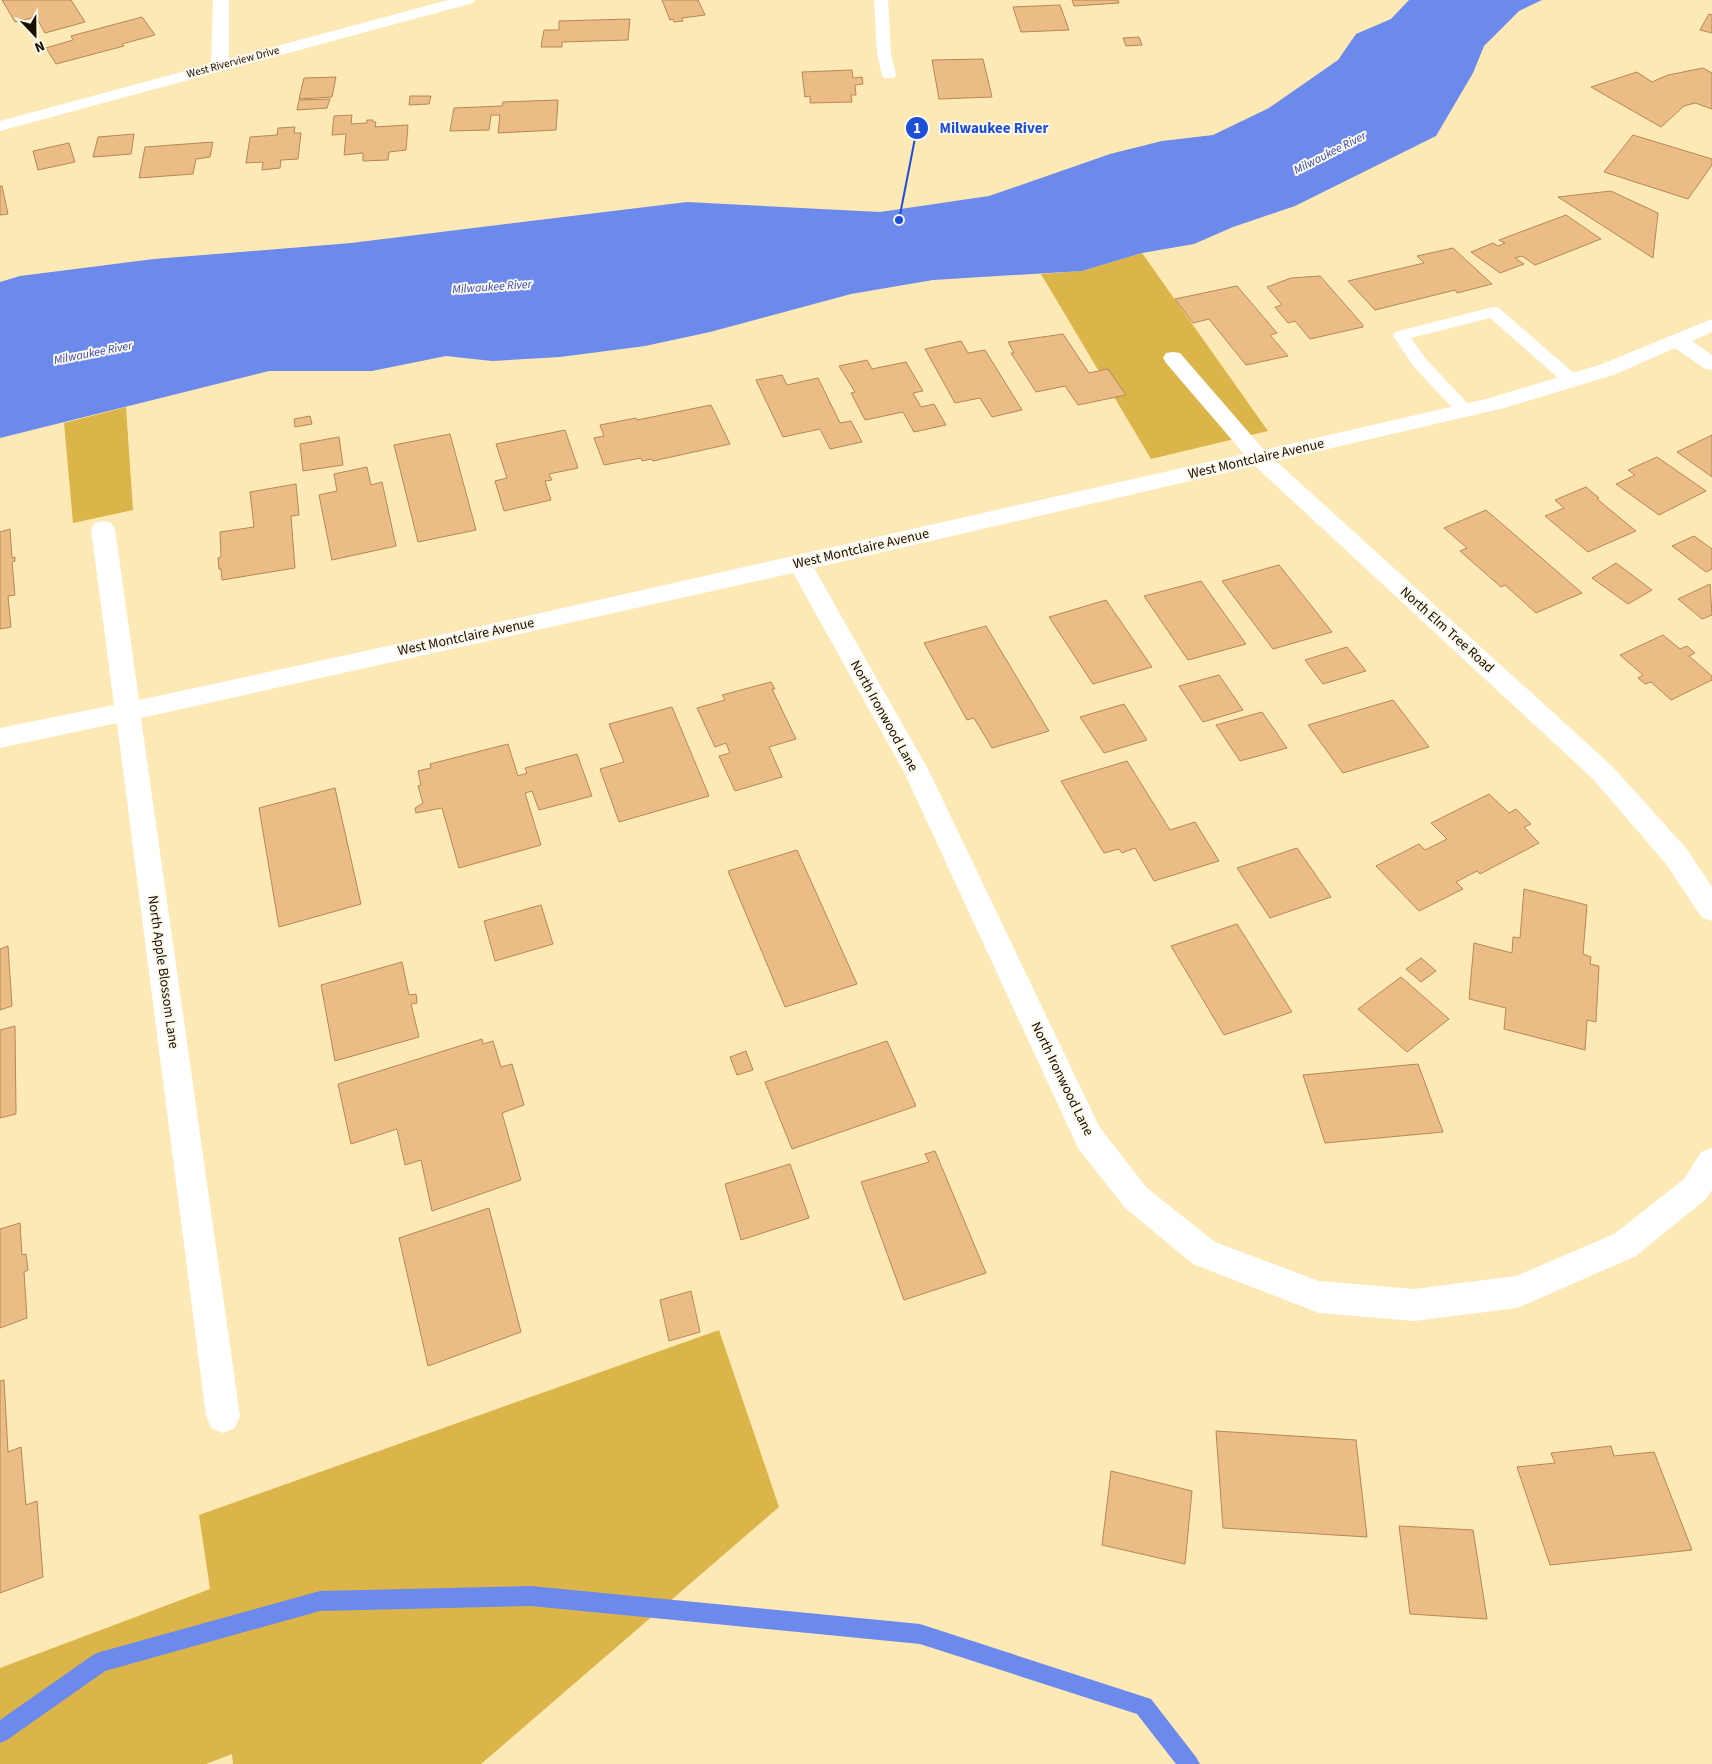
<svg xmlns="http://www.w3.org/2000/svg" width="1712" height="1764" viewBox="0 0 1712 1764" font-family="'Source Sans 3',sans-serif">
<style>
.green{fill:#dbb549}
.water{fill:#6c89ec}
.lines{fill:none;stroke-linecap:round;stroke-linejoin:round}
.stream{fill:#6c89ec;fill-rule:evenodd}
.building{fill:#ecbc87;stroke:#b58854}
.lane{fill:#fff;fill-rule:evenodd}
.street{fill:#fff;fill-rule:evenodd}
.labels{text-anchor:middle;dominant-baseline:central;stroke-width:4;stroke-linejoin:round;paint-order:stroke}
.far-street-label{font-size:11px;fill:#180f00;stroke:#fcf8eb}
.far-water-label{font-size:12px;font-style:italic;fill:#3248bb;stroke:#fcf8eb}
.street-label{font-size:14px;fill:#180f00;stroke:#fcf8eb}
.leader{fill:none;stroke:#1d4ed8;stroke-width:2}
.callout-dot{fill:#1d4ed8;stroke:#fcf8eb;stroke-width:2}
.mark-label{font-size:15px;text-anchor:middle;font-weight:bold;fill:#fff}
.callout-label{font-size:15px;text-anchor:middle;font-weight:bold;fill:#1d4ed8;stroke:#fcf8eb;stroke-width:4;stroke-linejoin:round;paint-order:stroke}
</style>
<rect width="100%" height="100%" fill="#fde9b5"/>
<!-- green -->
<path class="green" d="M1142,253L1268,431L1151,459L1041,274L1082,271Z
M126,407L133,510L73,523L64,423Z
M719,1330L779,1507L481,1764H233L232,1754L206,1764H0V1668L210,1589L199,1515Z"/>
<!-- water -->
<path class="water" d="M1409,0H1542L1519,11L1484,46L1473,73L1436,136L1295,206L1233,227L1194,244L1142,253L1082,271L933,280L851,294L710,332L645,346L560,357L492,361L446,356L372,371H269L0,438V282L20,276L154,259L351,243L687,202L880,212L989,196L1110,154L1162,141L1213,135L1269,108L1338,60L1356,34L1391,19Z"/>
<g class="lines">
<!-- stream -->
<path class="stream" d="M531,1586L920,1624L1151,1699L1196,1757L1200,1764H1176L1137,1714L920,1644L531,1606L320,1611L105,1671L7,1740L0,1743V1720L93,1655L100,1652L320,1591Z"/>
</g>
<!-- building -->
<path class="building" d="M2,0H71L85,22L45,33L36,17L15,22Z
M662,0H698L705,15L682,18L683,21L674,22L673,19L670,20Z
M1072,0H1118L1119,3L1074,6Z
M1060,5L1069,30L1021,32L1013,7Z
M1709,14L1712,15V33L1700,30Z
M142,17L155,35L122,44L124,46L56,64L46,48L73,40L71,36Z
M630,19L628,40L562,42V47H541L544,30H559V21Z
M1139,37L1142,45L1126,46L1123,38Z
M983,59L992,97L939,99L932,60Z
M1703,68L1712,73V109L1695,103L1684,106L1661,127L1591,87L1637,72L1652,82L1668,75Z
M852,70L853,78L862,77L863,84L855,85L856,95H851L852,102L810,103V96L805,97L802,72Z
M336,77L332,97L299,99L304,78Z
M410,96H431L429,104L409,105Z
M330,99L327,108L297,110L299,100Z
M558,100L556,130L498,133L500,115H491L489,130L450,131L454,108L502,106L503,102Z
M352,115L351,124L367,123V120H373V122H376L375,127L408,125L406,150L389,152L388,160L363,161V153L344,155L346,134L332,135L334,116Z
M295,127L294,133H301L298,159L281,160L280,168L262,170L263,162L246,163L250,137L277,135L278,128Z
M134,134L131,154L93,157L98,137Z
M1633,135L1712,159V165L1688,199L1604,172Z
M213,142L210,157L196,159L193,174L139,178L145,147Z
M69,143L75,162L38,170L33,151Z
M0,186H2L8,214L0,215Z
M1611,191L1658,213L1653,258L1558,197Z
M1566,215L1601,239L1535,265L1522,256L1515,258L1524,264L1500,273L1471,252L1493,243L1498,246L1505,243L1499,240Z
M1453,248L1492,284L1457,293L1455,290L1375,310L1348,281L1424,263L1417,256Z
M1320,276L1363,325V327L1310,339L1295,321L1288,323L1275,307L1282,305L1267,287L1291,278Z
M1237,286L1277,333L1270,335L1288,356L1246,365L1209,319L1193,323L1175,299Z
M1063,334L1089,373L1108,369L1126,395L1078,405L1065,386L1036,392L1011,353H1014L1008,342Z
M961,341L968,353L985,350L1022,410L992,417L980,398L955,403L925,349Z
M867,360L872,369L906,362L923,391L913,393L921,407L934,404L946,425L914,432L903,412L865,420L851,393L855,392L839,366Z
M782,375L787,385L818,378L840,423L851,421L862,442L830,449L820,429L783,437L756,380Z
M711,405L730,444L653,461L652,459L642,461L641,458L604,465L594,438L604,436L600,425L636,418L637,420Z
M310,416L312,424L295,427L294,419Z
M565,430L578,468L549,474L552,480L545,481L551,500L504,511L495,481L507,478L496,444Z
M450,434L476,530L418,542L394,445Z
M1712,435V477L1677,452Z
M339,437L343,465L303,471L300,444Z
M1657,457L1706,491L1659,515L1616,484L1635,475L1628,470Z
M367,467L371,485L382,482L396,546L332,560L319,495L337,491L334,474Z
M296,484L299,515L291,516L295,568L222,580L221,569H219L218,558L221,557L220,532L254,527L250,492Z
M1586,487L1599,498L1597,499L1636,531L1588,552L1545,516L1564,508L1555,500Z
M1486,510L1582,593L1536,613L1505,585L1501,587L1460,551L1467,548L1444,528Z
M10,529L12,558L15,557V561L12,562L15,595L8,596L11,627L0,629V532Z
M1694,536L1712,549V569L1706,572L1672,546Z
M1616,563L1652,590L1628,604L1592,578Z
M1279,565L1332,632L1273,649L1222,581Z
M1201,581L1246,644L1188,660L1144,596Z
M1710,584L1712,615L1702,619L1678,599Z
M1106,600L1152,667L1093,684L1049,617Z
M986,626L1049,731L992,748L974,718L967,720L924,643Z
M1663,635L1680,649L1687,646L1695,653L1689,656L1712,676V680L1671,700L1651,682L1645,684L1638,678L1643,675L1620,655Z
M1347,647L1366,671L1323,684L1305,660Z
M1219,675L1243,710L1203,722L1179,686Z
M771,682L775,689H772L796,739L769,747L782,777L735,791L719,756L730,753L726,743L715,747L697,708L725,700L722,695Z
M1393,700L1429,747L1343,773L1308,725Z
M1124,704L1147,740L1104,753L1080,717Z
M672,707L709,796L619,822L600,769L624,762L609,724Z
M1262,712L1287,748L1240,761L1216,725Z
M508,744L518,776L527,773L525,768L577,754L592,796L539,810L532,791L525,793L541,845L459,868L442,808L416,813L415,808L423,803L418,786L421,785L418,771L431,768L430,764Z
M1127,761L1170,830L1195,822L1219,861L1154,881L1135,848L1122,853L1119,849L1104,853L1061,781Z
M335,788L361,904L279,927L259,808Z
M1489,794L1509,813L1516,809L1531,824L1524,827L1539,843L1480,874L1477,871L1456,882L1463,889L1419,911L1376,866L1419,844L1425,850L1447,839L1431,823Z
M1297,848L1331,897L1270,918L1237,868Z
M797,850L857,984L785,1007L728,871Z
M1524,889L1587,905L1583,954L1591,957L1590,964L1599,966L1596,1022L1587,1020L1585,1050L1504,1029L1506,1008L1469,999L1474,943L1512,953L1513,937L1520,938Z
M541,905L553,944L495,961L484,921Z
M1237,924L1292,1012L1224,1035L1171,946Z
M8,946L12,1006L0,1010V949Z
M1421,958L1436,971L1421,982L1406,969Z
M402,962L409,995L416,994L417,1003L411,1004L419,1037L335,1061L321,985Z
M1401,977L1449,1019L1407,1052L1358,1009Z
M15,1026L16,1114L0,1118V1030Z
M482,1039L483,1044L493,1041L501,1067L512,1064L524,1105L502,1113L521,1180L432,1211L421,1160L405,1165L397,1129L351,1144L338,1084Z
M887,1041L916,1106L792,1149L765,1082Z
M746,1051L753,1070L737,1075L730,1057Z
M1418,1064L1443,1132L1325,1143L1303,1075Z
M935,1151L986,1273L904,1300L861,1182L929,1162L925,1154Z
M790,1164L809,1218L741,1240L725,1184Z
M489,1208L521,1332L428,1366L399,1238Z
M20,1223L22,1255L26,1254L28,1270L24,1272L27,1318L0,1328V1229Z
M691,1291L700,1332L669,1341L660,1300Z
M4,1380L8,1452L21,1447L26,1505L37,1501L43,1577L0,1593V1381Z
M1216,1431L1356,1440L1367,1537L1223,1528Z
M1611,1446L1614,1456L1654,1452L1692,1550L1550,1565L1517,1467L1555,1463L1551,1453Z
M1111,1471L1192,1491L1185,1564L1102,1545Z
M1399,1526L1473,1530L1487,1619L1410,1614Z"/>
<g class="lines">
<!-- lane -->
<path class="lane" d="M874,0H888L891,53L896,75L894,78H884L882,75L877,53Z
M1493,307L1499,308L1577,376L1580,380L1577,384L1571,385L1565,384L1490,318L1411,338L1426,359L1471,407L1474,411L1471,415L1465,417L1459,415L1414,367L1393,336L1395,332Z"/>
<!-- street -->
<path class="street" d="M213,0H229V59L448,0H475L473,3L0,131V121L211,64Z
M1712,319V332L1692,341L1712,355V370L1705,369L1675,348L1616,374L1504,408L1276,461L1612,766L1686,848L1712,887V921L1702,918L1666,864L1594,780L1255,466L814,568L929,771L1100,1128L1147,1188L1215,1242L1319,1281L1414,1289L1516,1276L1614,1234L1684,1179L1701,1152L1712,1148V1190L1706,1199L1636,1256L1529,1303L1517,1308L1414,1321L1319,1313L1193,1264L1125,1208L1078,1148L904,772L793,573L141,718L240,1416L235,1428L223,1433L211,1428L206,1416L117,723L0,748V728L114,705L91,529L95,523L103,521L111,523L115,529L139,700L541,613L1244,454L1166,363L1163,358L1166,353L1173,352L1180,353L1264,450L1490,398L1602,364Z"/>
</g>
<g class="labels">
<!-- far-street labels -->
<g class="far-street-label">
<text transform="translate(233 62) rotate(-15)">West Riverview Drive</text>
</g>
<!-- far-water labels -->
<g class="far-water-label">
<text transform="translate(1330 153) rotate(-27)">Milwaukee River</text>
<text transform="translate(492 287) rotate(-4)">Milwaukee River</text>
<text transform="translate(93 353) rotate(-11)">Milwaukee River</text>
</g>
<!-- street labels -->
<g class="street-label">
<text transform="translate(1256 459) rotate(-13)">West Montclaire Avenue</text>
<text transform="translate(861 549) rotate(-13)">West Montclaire Avenue</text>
<text transform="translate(1447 630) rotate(42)">North Elm Tree Road</text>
<text transform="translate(466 637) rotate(-12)">West Montclaire Avenue</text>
<text transform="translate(884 716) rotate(61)">North Ironwood Lane</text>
<text transform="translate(163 972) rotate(82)">North Apple Blossom Lane</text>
<text transform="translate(1062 1079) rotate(64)">North Ironwood Lane</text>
</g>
</g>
<!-- callouts -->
<path class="leader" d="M899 220L917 128"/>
<g class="callout-dot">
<circle cx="899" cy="220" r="5"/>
<circle cx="917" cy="128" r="12"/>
</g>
<g class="mark-label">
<text x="917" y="133">1</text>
</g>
<g class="callout-label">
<text x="994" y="133">Milwaukee River</text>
</g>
<!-- north arrow -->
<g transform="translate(35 35) rotate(158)" stroke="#fcf8eb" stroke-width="4" paint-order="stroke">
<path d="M0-4L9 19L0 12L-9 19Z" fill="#180f00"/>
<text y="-8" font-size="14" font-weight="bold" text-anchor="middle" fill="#180f00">N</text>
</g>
</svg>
